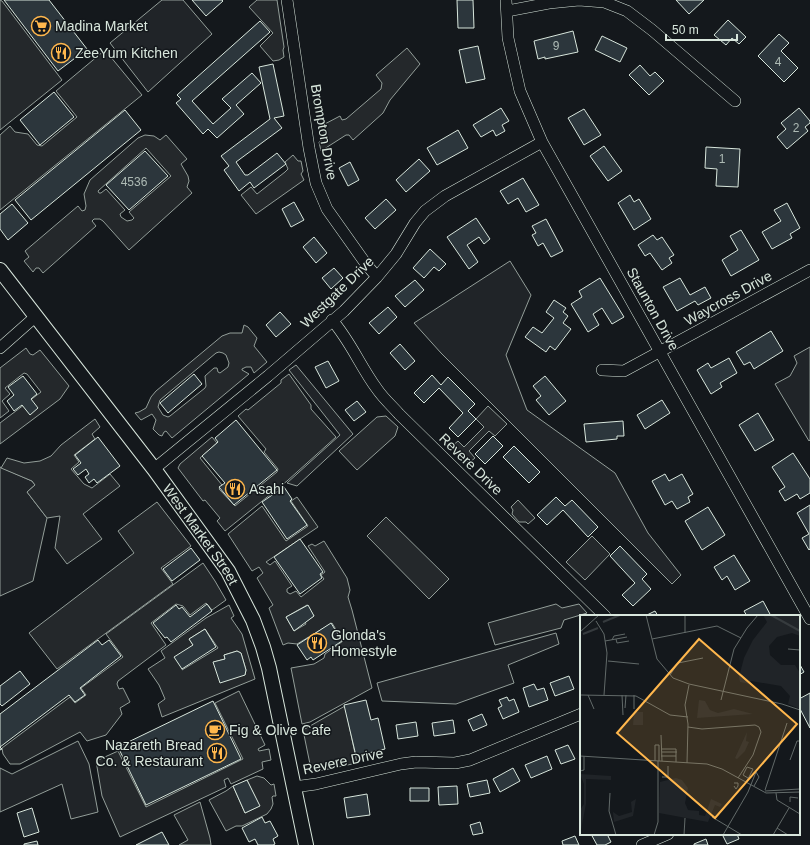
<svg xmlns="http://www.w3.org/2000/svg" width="810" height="845" viewBox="0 0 810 845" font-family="Helvetica,sans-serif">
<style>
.green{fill:#202428;stroke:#939e99}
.parking{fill:#24282b;stroke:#939e99;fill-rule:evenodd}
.building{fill:#2c363c;stroke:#d8e6dc}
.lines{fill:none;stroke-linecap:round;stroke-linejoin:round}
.minor-casing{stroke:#d8e6dc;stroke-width:12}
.major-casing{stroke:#d8e6dc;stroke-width:16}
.minor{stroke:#14181c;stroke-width:11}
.major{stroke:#14181c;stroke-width:14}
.labels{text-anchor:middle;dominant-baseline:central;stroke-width:3;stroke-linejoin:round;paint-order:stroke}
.number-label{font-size:12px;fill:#adbab4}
.poi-label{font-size:14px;fill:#d8e6dc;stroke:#14181c;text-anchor:start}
.street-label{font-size:14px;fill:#d8e6dc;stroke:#14181c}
.inset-river{fill:none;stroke:#363b3e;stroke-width:2}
.inset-road{fill:none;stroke:#626a69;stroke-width:1}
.view{fill:#ffb74d;fill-opacity:0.15;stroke:#ffb74d;stroke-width:2}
.inset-edge{fill:none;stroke:#d8e6dc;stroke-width:2}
</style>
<rect width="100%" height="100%" fill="#14181c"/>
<!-- green -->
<path class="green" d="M162,0H183L212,34L148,92L110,43Z
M510,261L531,295L506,355L527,410L615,473L648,533L681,575L672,584L441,353L414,323Z
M810,347V440L809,441L775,384L790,376L797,363L794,356Z
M296,365L353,434L297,486L287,483L340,435L289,370Z
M0,467L32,481L35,485L27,492L47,518L33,581L0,596Z
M556,633L559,644L508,665L514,683L456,704L382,701L377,683Z
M78,741L89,764L98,812L71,819L62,784L0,812V768L12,774Z"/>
<!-- parking -->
<path class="parking" d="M0,0L2,1L62,80L0,130Z
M257,0H277L284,47L283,50L284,57L279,60L273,61L260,46L273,33L249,7Z
M407,48L420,64L390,100L383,113L353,140L349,135H346L321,151L319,142L323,139L325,134L321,126L340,116L342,120L346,119L381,89L382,83L376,75Z
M105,50L142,95L0,210V135L10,126L15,132L28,134L37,145L42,146L77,117L56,91Z
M145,135L154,136L160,140L166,135L187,159L181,164L188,176L189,181L187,187L192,193L129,250L103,221L100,219H94L92,221L96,226L43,273L39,268H36L33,272L24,261L29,257L25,251L78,206L82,211L85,210L86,206L84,194L90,180L138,138ZM146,148L171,176L129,212L134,218L132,220L127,221L121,217L120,214L125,210L106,189L101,193H99L98,191Z
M293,155L298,161H301L303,171L301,174L304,180L256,214L241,195L251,187L257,194L285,172L288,169L285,162Z
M244,325L248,327L257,338L254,346L267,362L254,373L251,367H246L242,369V370L249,374L172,438L166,431L164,432L162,436L159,435L153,429L156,420L152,414L141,420L135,413L139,412L146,408L151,397L156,391L222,336L230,333H242ZM219,352L223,353L226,355L229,363L228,367L220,373L218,372L217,368H214L205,376L206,386L205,388L170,416L168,417L163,415L158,407L160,400L216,353Z
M26,348L30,354L33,355L40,350L69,386L60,399L0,444V423L41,392L27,374L24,373L5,388L10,394L2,401L9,411L0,418V368Z
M289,374L311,405V409L336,437L287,481L225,531L217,521L220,518L205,500L203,501L178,468L180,464L212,437L217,443L200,458L222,485L219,489L235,506L277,472L278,469L264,452L266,449L238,416L246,409L248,410L281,383V380Z
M488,406L507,424L495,436L489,431L469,451L475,458L469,463L466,460L464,461L451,447L458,441L464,447L484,427L476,419Z
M386,416L398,427L395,436L357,470L339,451L377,417Z
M95,419L100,427L92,434L95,439L74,455L79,462L71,469L84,484L92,488L110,474L120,486L83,514L102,539L67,564L55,548L60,516L47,518L27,492L35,485L32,481L1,468L7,458L24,463L40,461L51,456L61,445Z
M297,497L318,527L266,562L270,565L275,561L292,586L287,589V592L290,594L296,591L301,597L324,579L321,575L325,572L308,546L312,544L315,546L324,541L347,578L350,590L348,597L352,610L372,688L310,722L302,724L291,668L314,664L324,658L325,654L343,641L332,623L297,644L288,643L283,645L269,608L273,605L257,578L263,573L259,567L252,571L228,534L262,506L286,541L308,526L291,501ZM307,605L314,616L305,622L306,624L294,631L286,617Z
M518,500L535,518L528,524L526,522H519L512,514L513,510L511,507Z
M157,502L191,546L161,568L173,584L57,669L29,633L134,553L118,531Z
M386,517L449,579L429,599L367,536Z
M592,536L610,554L585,580L566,562Z
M203,563L215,581L226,600L212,610L206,603L190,615L183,606L176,604L151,623L166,645L118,681L117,684L119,689L123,688L130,702L120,708L122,714L106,735L87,741L80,732L20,764H10L3,754L2,748L70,697L75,703L86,695L81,688L123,657L106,634Z
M556,604L562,608L579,604L587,613L564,620L561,628L495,645L488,623Z
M229,605L234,616L231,618L242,634L255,679L162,717L158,704L165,699L159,685L148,669L165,658L161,651L206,618ZM205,629L218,648L182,670L193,645L189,639ZM237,651L241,653L246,670L245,675L214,662L225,659L224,655Z
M239,691L265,745L258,749L259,751L269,749L271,760L262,762L263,769L231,784L228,778L224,780L226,787L120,837L102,796L96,761L118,751L146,807L243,759L215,703Z
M345,706L357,763L314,772L311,769L303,730Z
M257,776L264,778L271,785L274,784L276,796H273L272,797L273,804L271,809L267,814L242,826H236L226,831L209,800L226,791L233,786L245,813L259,806L247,780Z
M200,802L210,838L211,845H179L188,840L174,815Z"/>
<!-- building -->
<path class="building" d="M4,0H49L87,49L58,71Z
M192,0H222L223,1L206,16Z
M457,0H473L474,28H458Z
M676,0H704L689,14Z
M728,20L746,37L739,44L732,38L726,45L714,35Z
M260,21L270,32L192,101L213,124L231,108L222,99L252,73L261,83L236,105L244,114L217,138L208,129L203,134L176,103L181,99L177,95Z
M573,31L578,52L545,59V57L538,59L534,41Z
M779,34L789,43L781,51L798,68L784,82L758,56Z
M602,36L627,48L620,62L595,50Z
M478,46L485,79L466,83L459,50Z
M273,64L284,116L274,118L282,128L236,162L245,175H248L277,153L286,164L254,188L250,182L239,191L224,170L229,166L221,156L270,119L259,67Z
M640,65L650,76L655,72L664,81L649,95L629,75Z
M54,92L74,117L40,145L20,120Z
M501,108L509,121L502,125L505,131L496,136L493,130L481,137L473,125Z
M799,108L810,121V123L805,127L808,131L787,149L777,137L786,129L781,123Z
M584,109L601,135L584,145L568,118Z
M125,110L141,130L31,220L15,200Z
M458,130L468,148L437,165L427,148Z
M604,146L622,171L608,181L590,156Z
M706,147L740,149L738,187L716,186L717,169L705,168Z
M145,151L168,176L129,210L106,185Z
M419,159L430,171L406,192L396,180Z
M350,162L359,180L348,186L339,168Z
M523,178L539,205L526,212L518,198L508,204L500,191Z
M630,195L634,202L639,199L651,219L634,230L618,203Z
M386,199L396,210L375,229L365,218Z
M294,202L304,220L291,227L282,209Z
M787,203L800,228L790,234L792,238L772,249L762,232L781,221L774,210Z
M12,204L28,223L8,240L0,229V214Z
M476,218L490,239L484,244L479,237L467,245L478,262L469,269L447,237Z
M546,219L563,251L551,257L543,243L538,246L532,235L536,233L532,226Z
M741,230L759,260L731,276L722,260L738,250L730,236Z
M653,235L657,240L662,237L674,255L669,258L672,263L662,270L650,253L645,256L638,245Z
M314,237L327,253L316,263L303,247Z
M430,249L446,264L439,271L434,267L424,278L413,268Z
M334,268L343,278L331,289L322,278Z
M600,278L624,317L612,324L602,308L593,314L599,325L588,332L571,304L582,297L579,291Z
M680,278L690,295L705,287L711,298L698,305L695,301L677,311L663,287Z
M415,280L424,290L405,307L395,296Z
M554,300L566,308L563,312L568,316L563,323L571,329L555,350L550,346L546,352L525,337L533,327L542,333L554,318L546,312Z
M388,307L397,317L379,334L369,323Z
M280,312L291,324L276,337L266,325Z
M771,331L783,351L754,369L750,362L744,365L736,352Z
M400,344L415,361L405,370L390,353Z
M729,358L737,373L720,383L722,387L711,394L697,370L708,363L711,368Z
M328,361L339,381L326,388L315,367Z
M194,374L202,384L168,413L160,403Z
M432,375L441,385L448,377L475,404L468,411L476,419L458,437L449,428L463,413L439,388L424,403L414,393Z
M23,376L37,394L31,399L38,408L30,415L22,405L14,411L7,401L14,395L8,387Z
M545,376L566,401L549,415L536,400L541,396L533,386Z
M662,400L670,413L645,429L637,415Z
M357,401L366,412L354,421L345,410Z
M758,413L774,440L755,451L739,425Z
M236,420L277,470L234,505L219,487L225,483L202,456L218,442L215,438Z
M623,421L624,436H617V439L586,442L584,424Z
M493,436L503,446L485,464L475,454Z
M98,437L120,466L97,483L94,479L89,483L85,477L89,474L86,469L78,475L73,469L81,463L75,455Z
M514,446L540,472L529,483L503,457Z
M793,453L810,479V493L800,499L797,494L785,501L779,491L785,487L772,467Z
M665,474L669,481L682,474L693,494L688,497L690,502L677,509L672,501L665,505L652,481Z
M284,487L292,499L290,501L307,525L287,539L262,502Z
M556,497L565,506L572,500L598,527L588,537L563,510L547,525L537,515Z
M810,505V549L809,550L802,538L809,534L797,513Z
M708,507L725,535L702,550L685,521Z
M300,539L323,572L320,574L322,578L300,594L274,557Z
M620,546L647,574L642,579L651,589L633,606L622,595L635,583L610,556Z
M191,548L200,560L172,581L163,569Z
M734,555L750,581L735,590L727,576L722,580L714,567Z
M763,601L771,616H747L744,611Z
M207,604L212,611L171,642L167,637L165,638L153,623L176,605L179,609L182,607L190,617Z
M308,605L314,616L294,631L286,617Z
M655,611L658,616H645Z
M331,623L342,641L313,660L311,657L307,660L297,645Z
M205,629L216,647L182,669L174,657L193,645L189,639Z
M98,640L102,645L109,640L121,656L80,688L85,695L75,702L69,695L0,747L2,749L0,750V714Z
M237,651L241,653L246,670L245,675L220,683L213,662L225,659L224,655Z
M799,663L804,672L799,675Z
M20,671L30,684L2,706L0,704V686Z
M569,676L574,689L555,696L550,683Z
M534,684L537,690L544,688L548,700L529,707L523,688Z
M810,693V728L799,707V699Z
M507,697L509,701L514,699L519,712L503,719L498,708L502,706L499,700Z
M366,700L371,720L378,718L385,749L356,756L344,705Z
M213,701L241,759L146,805L118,747Z
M482,714L487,725L473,731L468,720Z
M453,720L455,733L434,736L432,723Z
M416,722L418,736L398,739L396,725Z
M568,745L575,759L561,764L555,750Z
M547,756L552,769L531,778L525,765Z
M513,768L520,781L500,792L493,779Z
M247,780L260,806L245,813L233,786Z
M487,780L490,793L470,797L467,784Z
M457,786L458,804L439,805L438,787Z
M410,788H429V801H410Z
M367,794L370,815L347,818L344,798Z
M32,808L39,832L24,837L17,813Z
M262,817L265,823L270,821L278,836L273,839L275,844L273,845H258L255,839L249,842L242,828Z
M480,822L483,833L473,835L470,825Z
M162,832L169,845H136Z
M591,834H607L611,842L605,845H597Z
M722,834H737L739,839L727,844Z
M575,836L579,845H563L562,841Z
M706,839L708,845H694V844Z
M37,841L38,845H24V844Z"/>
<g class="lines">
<!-- minor casing -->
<g class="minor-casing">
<path id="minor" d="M287,0L309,148L316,183L327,209L366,264L377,277
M506,0L508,38L520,91L542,142L810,619
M507,11L549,3L579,0L604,2L627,11L652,30L735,101
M332,320C351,342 360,366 377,389C383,398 392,406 399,414L605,616
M0,348L35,317
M602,370L624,371L810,270
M154,469L268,376L344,311L377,277L396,254L415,223L425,211L445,196L542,142
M294,787L316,784L401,764L416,762L455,763L470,760L581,714
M642,845L668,834"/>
</g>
<!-- major casing -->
<g class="major-casing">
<g id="major">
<path id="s1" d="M0,270L154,469L228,571L253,620L263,647L269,668L306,845"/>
</g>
</g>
<!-- minor -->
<use href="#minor" class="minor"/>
<!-- major -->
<use href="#major" class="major"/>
</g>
<!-- icons -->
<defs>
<g id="supermarket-ring" transform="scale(1)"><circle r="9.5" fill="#14181c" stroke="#ffb74d" stroke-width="1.5"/><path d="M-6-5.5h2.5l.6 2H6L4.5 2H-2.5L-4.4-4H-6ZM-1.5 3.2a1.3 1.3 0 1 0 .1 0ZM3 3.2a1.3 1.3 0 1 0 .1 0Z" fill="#ffb74d"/></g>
<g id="restaurant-ring" transform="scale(1)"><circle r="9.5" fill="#14181c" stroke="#ffb74d" stroke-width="1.5"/><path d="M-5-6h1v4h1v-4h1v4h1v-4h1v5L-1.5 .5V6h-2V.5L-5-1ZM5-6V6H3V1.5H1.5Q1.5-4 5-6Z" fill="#ffb74d"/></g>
<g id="cafe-ring" transform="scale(1)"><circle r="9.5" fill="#14181c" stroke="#ffb74d" stroke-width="1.5"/><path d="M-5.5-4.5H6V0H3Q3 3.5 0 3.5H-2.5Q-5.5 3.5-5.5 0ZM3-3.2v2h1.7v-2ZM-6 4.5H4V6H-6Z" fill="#ffb74d"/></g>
</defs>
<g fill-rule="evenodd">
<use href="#supermarket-ring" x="41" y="26"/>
<use href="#restaurant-ring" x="61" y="53"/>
<use href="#restaurant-ring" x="235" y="489"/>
<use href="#restaurant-ring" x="317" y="643"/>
<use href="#cafe-ring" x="215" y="730"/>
<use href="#restaurant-ring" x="217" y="753"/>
</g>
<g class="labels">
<!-- number labels -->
<g class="number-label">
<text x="556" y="46">9</text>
<text x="778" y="62">4</text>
<text x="796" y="128">2</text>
<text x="722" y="159">1</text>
<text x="134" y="182">4536</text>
</g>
<!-- poi labels -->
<g class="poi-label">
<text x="55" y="26">Madina Market</text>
<text x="75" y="53">ZeeYum Kitchen</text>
<text x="249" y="489">Asahi</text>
<text x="331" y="635">Glonda's<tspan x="331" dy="16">Homestyle</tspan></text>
<text x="229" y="730">Fig &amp; Olive Cafe</text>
<text x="203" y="745" text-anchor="end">Nazareth Bread<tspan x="203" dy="16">Co. &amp; Restaurant</tspan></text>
</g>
<!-- street labels -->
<g class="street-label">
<text transform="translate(324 132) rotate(80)">Brompton Drive</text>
<text transform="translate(337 292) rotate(-44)">Westgate Drive</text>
<text transform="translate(728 298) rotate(-29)">Waycross Drive</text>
<text transform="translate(653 309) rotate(61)">Staunton Drive</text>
<text transform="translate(471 464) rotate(44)">Revere Drive</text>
<text stroke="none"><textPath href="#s1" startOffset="332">West Market Street</textPath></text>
<text transform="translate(343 761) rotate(-12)">Revere Drive</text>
</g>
</g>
<!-- overview -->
<g transform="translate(580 615)">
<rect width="220" height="220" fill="#14181c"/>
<path d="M183,0H220V21L212,18L197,22L189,31L190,40L201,50H215L220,58V94L208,89L210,81L201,71L171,66L170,69L160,67L159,62L164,43L173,25L187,7ZM119,85L125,86L130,95L138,98L154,94L173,99L117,103ZM54,97H63V110H53ZM167,117L166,126L169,127L165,136L157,144L155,143ZM0,159L31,161V165L6,164V189L0,220V195L4,189V169ZM96,163L102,165L108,173L105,188L108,195L119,196V200L125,201L131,184L142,189L140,192L135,190L128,207L79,198L80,167ZM56,184L53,201L34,207L33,197L39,201L52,197L51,187Z" fill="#202428"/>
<path class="inset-river" d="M191,0L220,16M23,7L40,0M3,19L18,13"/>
<path class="inset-road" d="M66,0L77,44L93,63L109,69L202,89L220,95M16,6L24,19L27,38L24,80M0,17L19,0M105,18V0M36,24L37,28L49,26M72,24L137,11L161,23M32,25L34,21L45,19M25,26L47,22M208,34L220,35M28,46L59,49M90,60L98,48L123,43M0,80L56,81L90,100L108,102M8,80L14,94M42,80L43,100M54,80V94M141,85L154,34L167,13L178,0M45,93L46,80M108,112L122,114L175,110L179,112L181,117L173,140L158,163M81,120L82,146M81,134H96V147M82,137H97M0,141L127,149L142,154L186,178L220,177M81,141H96M210,145L217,126H220M75,146V130H79V146M107,148L108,109L105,90L109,70M0,156L4,155V141M82,162H88V151M166,167L169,162L173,154L167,152L163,160L168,163M154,171L156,174L158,171V168H154M185,175L207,108M185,176L220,174M30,178L29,196L36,220M196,178L197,185L220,199M210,187V182L218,183M132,202L162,220M197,213L208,220M74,220L78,207V146M104,220L105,203M143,220L168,177L176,157L179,162L174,171M193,220L209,193"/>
<path class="view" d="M119,24L217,109L135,203L37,118Z"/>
<rect width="220" height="220" class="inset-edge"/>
</g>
<!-- scale -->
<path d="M666 34v6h71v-6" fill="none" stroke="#d8e6dc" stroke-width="2"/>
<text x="672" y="34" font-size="12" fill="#d8e6dc" stroke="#14181c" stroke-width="3" paint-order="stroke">50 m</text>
</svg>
